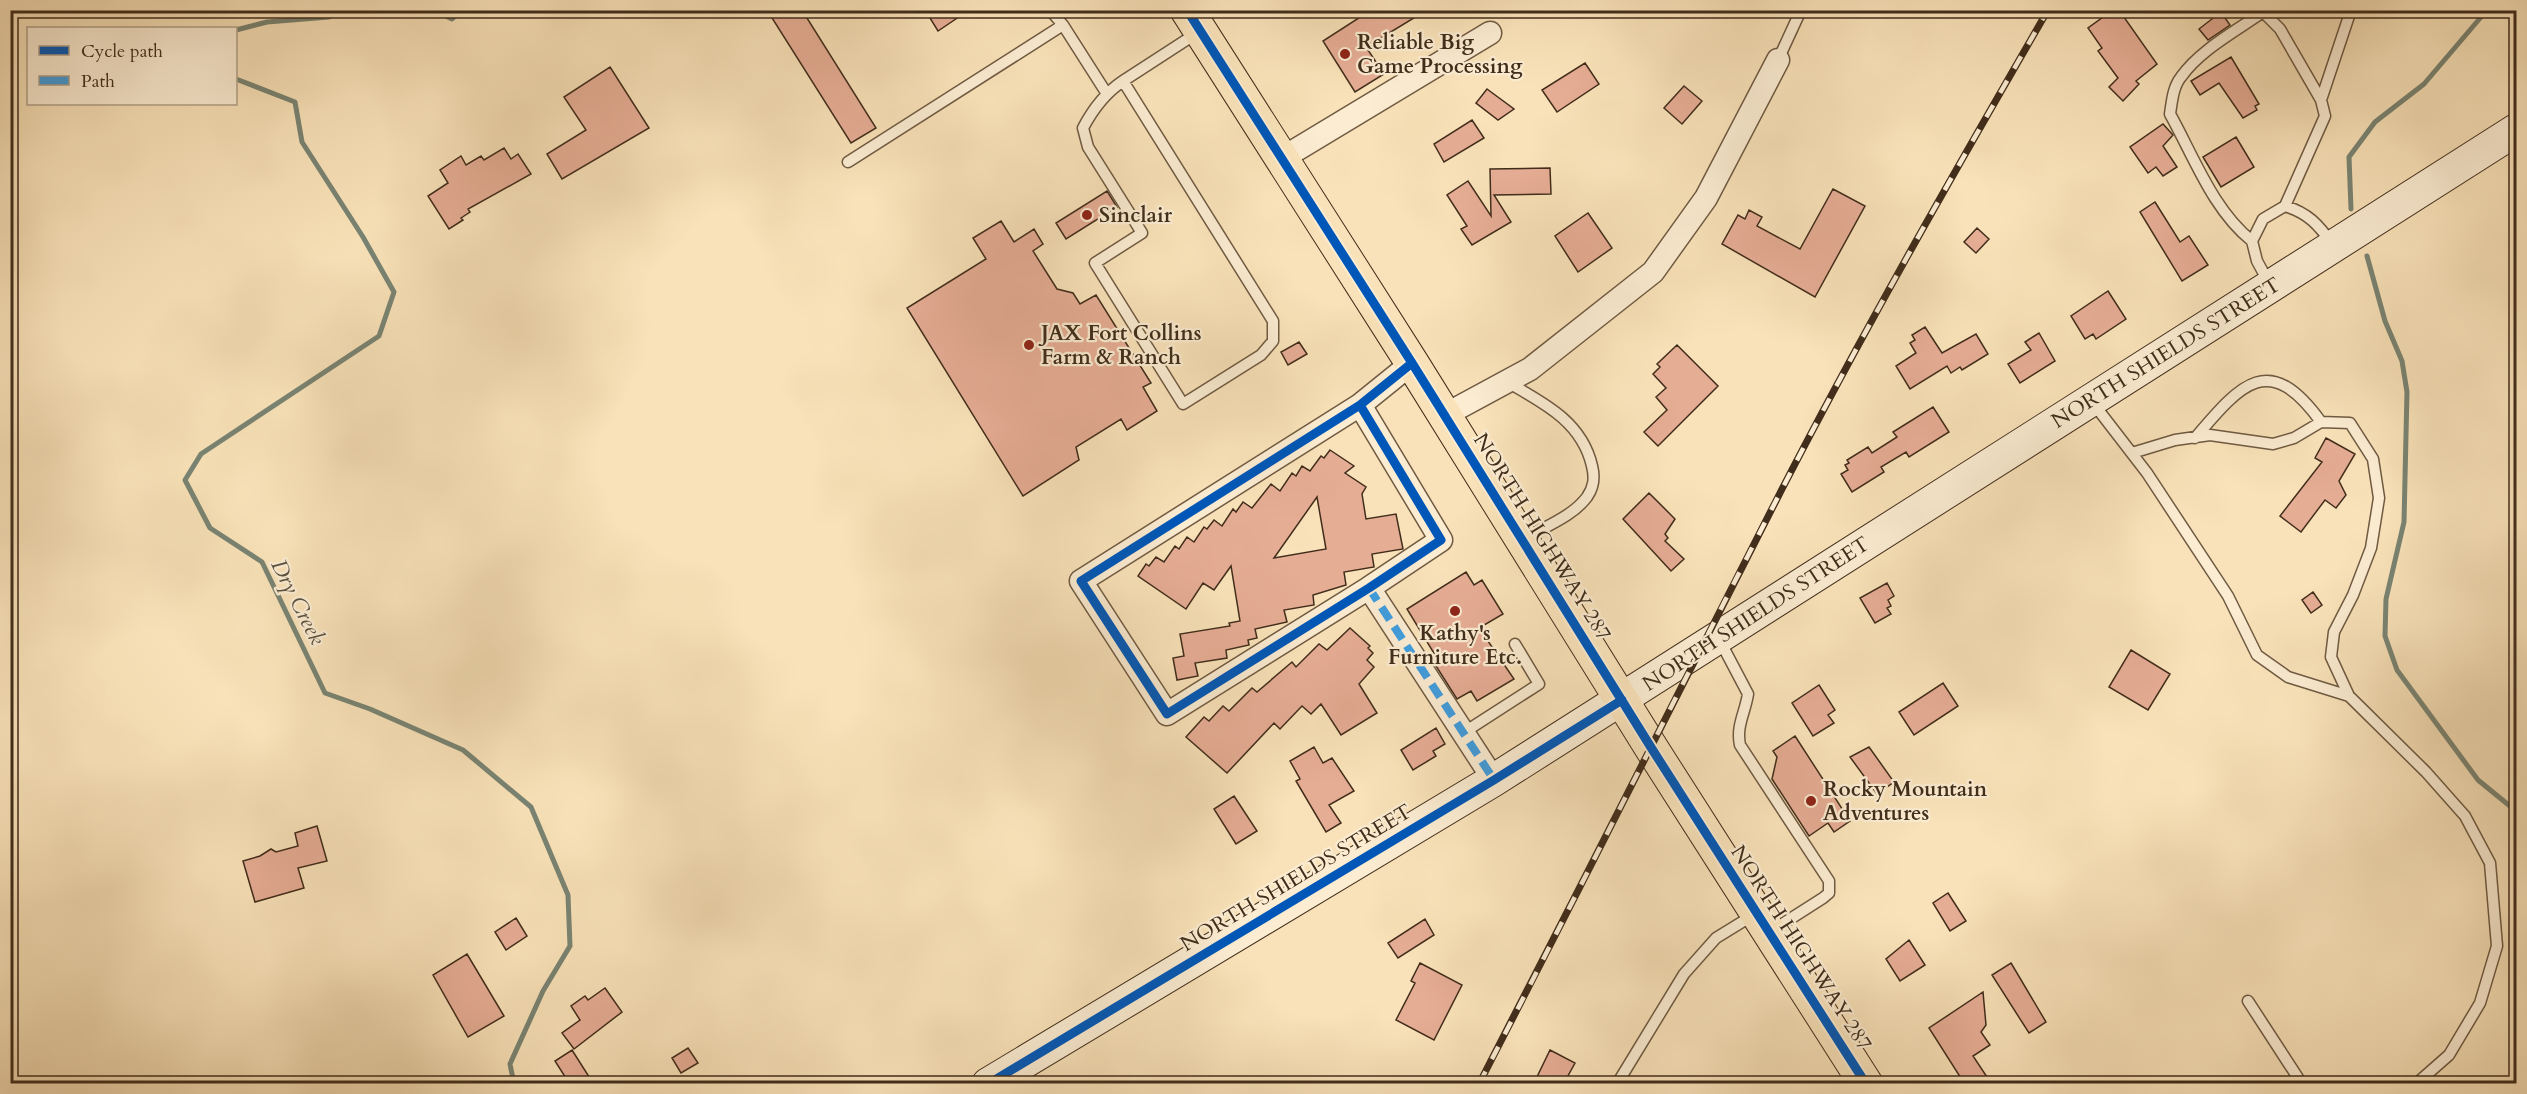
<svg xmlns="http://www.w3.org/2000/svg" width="2527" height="1094" viewBox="0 0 2527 1094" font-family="Cardo,serif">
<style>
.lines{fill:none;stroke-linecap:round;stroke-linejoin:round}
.stream{stroke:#798473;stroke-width:5}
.building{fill:#e6ad95;stroke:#412d1b;stroke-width:1.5;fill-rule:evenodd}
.lane-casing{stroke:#6f5a42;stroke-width:13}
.street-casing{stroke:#6f5a42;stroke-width:25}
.secondary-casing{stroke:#412d1b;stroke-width:34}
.highway-casing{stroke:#412d1b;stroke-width:35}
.lane{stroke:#fbecd2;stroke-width:10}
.street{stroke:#fbecd2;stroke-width:22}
.secondary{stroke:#fbecd2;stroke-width:32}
.highway{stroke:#f9e2b9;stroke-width:33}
.rail-casing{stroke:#412d1b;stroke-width:7}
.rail{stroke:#fbecd2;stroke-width:4.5;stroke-dasharray:14;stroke-linecap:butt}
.quiet{stroke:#3f9ddf;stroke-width:8;stroke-dasharray:15 8;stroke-linecap:butt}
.cycleway-casing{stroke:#fbecd2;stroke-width:13}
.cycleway{stroke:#0057b8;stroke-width:9}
.poi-dot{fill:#8f2418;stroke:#fbecd2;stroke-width:2}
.labels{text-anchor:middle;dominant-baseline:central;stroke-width:4.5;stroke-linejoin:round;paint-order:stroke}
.poi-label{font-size:21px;font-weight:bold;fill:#412d1b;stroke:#fbecd2;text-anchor:start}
.street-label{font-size:21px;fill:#412d1b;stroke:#fbecd2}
.water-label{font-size:22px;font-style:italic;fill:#585140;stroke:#fbecd2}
</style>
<rect width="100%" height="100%" fill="#f9e2b9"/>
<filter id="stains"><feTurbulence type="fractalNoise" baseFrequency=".00333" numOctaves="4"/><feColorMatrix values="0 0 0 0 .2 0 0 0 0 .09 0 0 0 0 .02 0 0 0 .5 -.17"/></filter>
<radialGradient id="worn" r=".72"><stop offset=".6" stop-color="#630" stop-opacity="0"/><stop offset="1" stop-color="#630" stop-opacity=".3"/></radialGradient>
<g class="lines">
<!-- stream -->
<path class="stream" d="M434,10L452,19L462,10
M236,30L267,22L329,17L347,10
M236,79L295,102L302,142L363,237L394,292L379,336L201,454L185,480L210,528L262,562L325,693L370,709L463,750L531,807L568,895L570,946L543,991L510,1064L514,1084
M2351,209L2349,157L2375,122L2424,84L2487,10
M2367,256L2385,321L2402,361L2407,392L2404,522L2386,599L2385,636L2397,670L2478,780L2516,811"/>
</g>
<!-- building -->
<path class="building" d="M767,10H802L876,128L851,143Z
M925,10H969L938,31Z
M1371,10H1427L1366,47L1384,74L1355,92L1323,41Z
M2113,10H2119L2157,64L2136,81L2139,84L2123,101L2109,87L2118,78L2098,51L2102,48L2088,28Z
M2221,12L2230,25L2208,40L2199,29Z
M2231,57L2259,104L2255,106L2257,110L2243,118L2219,83L2200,95L2191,81Z
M1585,63L1599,84L1557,112L1542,90Z
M610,67L649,128L562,179L547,154L586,130L564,97Z
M1684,86L1702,101L1682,124L1664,108Z
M1487,89L1514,109L1498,120L1476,103Z
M1472,120L1484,138L1444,162L1434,144Z
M2163,124L2173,135L2163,146L2177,167L2163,176L2156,167L2148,173L2130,147Z
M2236,137L2254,167L2221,187L2203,157Z
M504,148L511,159L518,154L531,174L468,209L470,212L461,218L463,220L449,229L428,196L448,183L440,170L461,156L466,165L481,156L484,160Z
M1550,168L1551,194L1494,195L1511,222L1472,245L1461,229L1467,226L1447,195L1468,181L1491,216L1490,169Z
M1833,189L1865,206L1815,297L1722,244L1738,215L1745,219L1749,210L1762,217L1757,226L1800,249Z
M1107,191L1117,207L1066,239L1056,223Z
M2155,202L2180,242L2189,236L2208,265L2182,281L2140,212Z
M1588,213L1612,248L1578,272L1555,236Z
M1001,221L1014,242L1034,229L1043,244L1033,251L1057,289L1073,293L1080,304L1096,295L1151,383L1143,387L1157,411L1127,430L1121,419L1076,447L1079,460L1023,496L907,308L986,259L973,238Z
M1977,228L1989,239L1976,253L1964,242Z
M2108,291L2126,319L2096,339L2093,334L2085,339L2071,316Z
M1925,327L1942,353L1976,334L1988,354L1962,370L1960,367L1951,373L1947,366L1910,389L1896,366L1916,353L1910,343L1915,340L1912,335Z
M2039,333L2055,361L2020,383L2008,364L2031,350L2025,342Z
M1299,342L1307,354L1288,365L1281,352Z
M1677,345L1718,386L1658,446L1644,432L1667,410L1656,397L1666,388L1653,374L1660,367L1657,364Z
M1933,407L1949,432L1909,457L1906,452L1881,467L1884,472L1852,492L1841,474L1848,470L1845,465L1849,463L1847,460L1868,447L1872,453L1897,437L1893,432Z
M2326,438L2355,454L2339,481L2346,495L2336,508L2325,500L2301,532L2280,516L2322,462L2315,458Z
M1330,450L1354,466L1345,473L1366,487L1362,494L1366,519L1396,514L1403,549L1372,554L1374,567L1344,572L1346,585L1313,595L1314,605L1284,610L1287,622L1255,629L1257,638L1248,640L1249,645L1226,650L1227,658L1195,663L1198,676L1177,680L1173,658L1184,656L1180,634L1230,626L1229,623L1240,621L1231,566L1214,590L1203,583L1186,609L1138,576L1146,564L1149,566L1156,557L1164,562L1175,546L1179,549L1187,537L1194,542L1204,527L1207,529L1214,520L1222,526L1233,509L1236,512L1243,502L1252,508L1271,484L1280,491L1292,473L1296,476L1302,466L1310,471L1321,456L1324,458ZM1317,497L1326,549L1274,558Z
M1649,493L1675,519L1665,534L1668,538L1665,541L1684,559L1671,571L1623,519Z
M1466,572L1474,585L1482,580L1503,614L1479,628L1514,679L1477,701L1471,691L1457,699L1436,666L1440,663L1407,609Z
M1887,583L1894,596L1888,600L1891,606L1887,608L1891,614L1875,623L1860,598Z
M2313,592L2322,605L2311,613L2302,600Z
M1350,628L1370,646L1368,648L1373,653L1367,660L1374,667L1359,684L1377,713L1341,735L1321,704L1311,714L1302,706L1280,729L1274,723L1227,773L1186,737L1204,717L1209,721L1223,706L1229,711L1252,688L1257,692L1292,662L1296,667L1319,644L1327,650Z
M2131,650L2170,674L2148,710L2109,687Z
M1943,683L1958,706L1914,735L1899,712Z
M1819,685L1835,710L1828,715L1834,723L1813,736L1792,703Z
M1436,728L1445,744L1433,751L1436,756L1413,770L1401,750Z
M1795,736L1850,821L1834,832L1828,823L1809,836L1772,779L1777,757L1773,751Z
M1314,747L1323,763L1332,758L1354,791L1329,805L1341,823L1326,832L1296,781L1300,779L1290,761Z
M1869,747L1894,782L1877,794L1850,757Z
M1234,796L1257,831L1236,844L1214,809Z
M317,826L327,861L298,868L304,888L255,902L243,861L260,856L271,849L276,852L298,846L295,833Z
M1948,893L1966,921L1950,931L1933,903Z
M516,918L527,936L506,950L495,932Z
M1425,919L1434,935L1398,958L1388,943Z
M1909,940L1925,965L1900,981L1886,959Z
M467,954L504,1016L468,1037L433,975Z
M1420,963L1462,985L1434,1040L1396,1020L1415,983L1411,981Z
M2011,963L2046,1022L2029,1033L1992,975Z
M605,988L622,1012L574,1049L562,1033L580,1020L571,1006L585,996L588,1000Z
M1983,992L1986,1025L1981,1032L1990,1045L1973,1056L1991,1083H1964L1929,1028Z
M688,1048L698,1063L681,1073L672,1058Z
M572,1050L593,1083H569L555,1061Z
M1550,1050L1575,1063L1564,1083H1534Z"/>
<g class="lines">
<!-- lane casing -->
<g class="lane-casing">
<path id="lane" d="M1050,10L1063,25L1107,94
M2261,10L2280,29L2321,100L2325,116L2285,206
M1778,60L1801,10
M1123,81L1273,321V341L1261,355L1183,404L1095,263L1142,233L1088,147L1083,128C1093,109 1105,93 1123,81L1197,33
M2321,100L2351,10
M848,162L1063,25
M2252,241C2213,210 2194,157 2170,114C2172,101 2173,87 2181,77C2200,50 2236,31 2263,12
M2269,283L2257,261L2252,241L2263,219L2285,206C2308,213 2319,225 2332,244
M1507,382C1544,403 1582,422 1592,466C1595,478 1594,487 1587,497C1573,516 1546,526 1526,538
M2093,403L2147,473L2228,596L2257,655L2288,677L2349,696L2426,772L2465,816L2490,863L2497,946L2480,1003L2449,1055L2416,1084
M2195,438C2241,384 2269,350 2321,422
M2132,453L2175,440L2210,435L2273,444L2294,438L2321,422L2350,423L2373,459L2379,498L2371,548L2353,595L2334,632L2331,657L2349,696
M1719,639L1748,694C1745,713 1736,726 1740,745L1829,881V893L1823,898L1773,930
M1463,733L1539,684L1515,644
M2248,1001L2302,1084
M1617,1084L1684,974L1716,938L1755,914"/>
</g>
<!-- street casing -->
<g class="street-casing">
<path id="street" d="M1281,159L1490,33
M1360,405L1441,540L1369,588L1167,714L1081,581L1360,405L1412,363
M1445,415L1530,369L1653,272L1706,198L1778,60
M1369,588L1494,780"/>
</g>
<!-- secondary casing -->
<g class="secondary-casing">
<path id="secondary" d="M988,1084L1494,780L2516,130"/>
</g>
<!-- highway casing -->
<g class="highway-casing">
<path id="highway" d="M1187,10L1412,363L1652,749L1866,1084"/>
</g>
<!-- lane -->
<use href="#lane" class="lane"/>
<!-- street -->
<use href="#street" class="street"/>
<!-- secondary -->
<use href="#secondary" class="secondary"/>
<!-- highway -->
<use href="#highway" class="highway"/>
<!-- rail casing -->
<g class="rail-casing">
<path id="rail" d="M1479,1084C1581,887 1680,688 1781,491C1865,328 1956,169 2048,10"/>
</g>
<!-- rail -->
<use href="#rail" class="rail"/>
<!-- quiet -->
<path class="quiet" d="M1369,588L1494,780"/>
<!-- cycleway casing -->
<g class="cycleway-casing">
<path id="cycleway" d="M1187,10L1412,363L1652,749L1866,1084
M1360,405L1441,540L1369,588L1167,714L1081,581L1360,405L1412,363
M988,1084L1494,780L1622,700"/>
</g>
<!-- cycleway -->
<use href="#cycleway" class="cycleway"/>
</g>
<!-- markers -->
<g class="poi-dot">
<circle cx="1345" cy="54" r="6"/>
<circle cx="1087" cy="215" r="6"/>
<circle cx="1029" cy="345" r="6"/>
<circle cx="1455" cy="611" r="6"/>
<circle cx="1811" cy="801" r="6"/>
</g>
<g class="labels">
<!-- poi labels -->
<g class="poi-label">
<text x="1357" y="42">Reliable Big<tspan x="1357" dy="24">Game Processing</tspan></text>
<text x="1099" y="215">Sinclair</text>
<text x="1041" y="333">JAX Fort Collins<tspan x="1041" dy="24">Farm &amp; Ranch</tspan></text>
<text x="1455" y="633" text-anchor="middle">Kathy's<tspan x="1455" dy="24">Furniture Etc.</tspan></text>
<text x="1823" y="789">Rocky Mountain<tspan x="1823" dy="24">Adventures</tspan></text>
</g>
<!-- street labels -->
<g class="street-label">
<text transform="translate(2166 353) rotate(-32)">NORTH SHIELDS STREET</text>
<text transform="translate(1542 537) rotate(58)">NORTH HIGHWAY 287</text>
<text transform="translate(1756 614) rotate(-33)">NORTH SHIELDS STREET</text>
<text transform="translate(1296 878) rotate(-31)">NORTH SHIELDS STREET</text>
<text transform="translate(1801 948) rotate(57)">NORTH HIGHWAY 287</text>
</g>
<!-- water labels -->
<g class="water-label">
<text transform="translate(298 602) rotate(63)">Dry Creek</text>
</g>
</g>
<!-- margin -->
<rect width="2527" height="1094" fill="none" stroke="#f9e2b9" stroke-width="36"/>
<rect x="12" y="12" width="2503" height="1070" fill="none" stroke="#412d1b" stroke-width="3"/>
<rect x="18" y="18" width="2491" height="1058" fill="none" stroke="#412d1b" stroke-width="1.5"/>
<!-- legend -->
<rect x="27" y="27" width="210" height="78" fill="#fbecd2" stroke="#b1a089" stroke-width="1.5"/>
<rect x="39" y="46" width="30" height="9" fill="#0057b8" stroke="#b1a089" stroke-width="1.5"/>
<text x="81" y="57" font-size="18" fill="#412d1b">Cycle path</text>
<rect x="39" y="76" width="30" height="9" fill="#3f9ddf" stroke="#b1a089" stroke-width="1.5"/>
<text x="81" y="87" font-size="18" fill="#412d1b">Path</text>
<rect width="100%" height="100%" filter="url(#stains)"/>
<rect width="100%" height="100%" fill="url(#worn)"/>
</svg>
